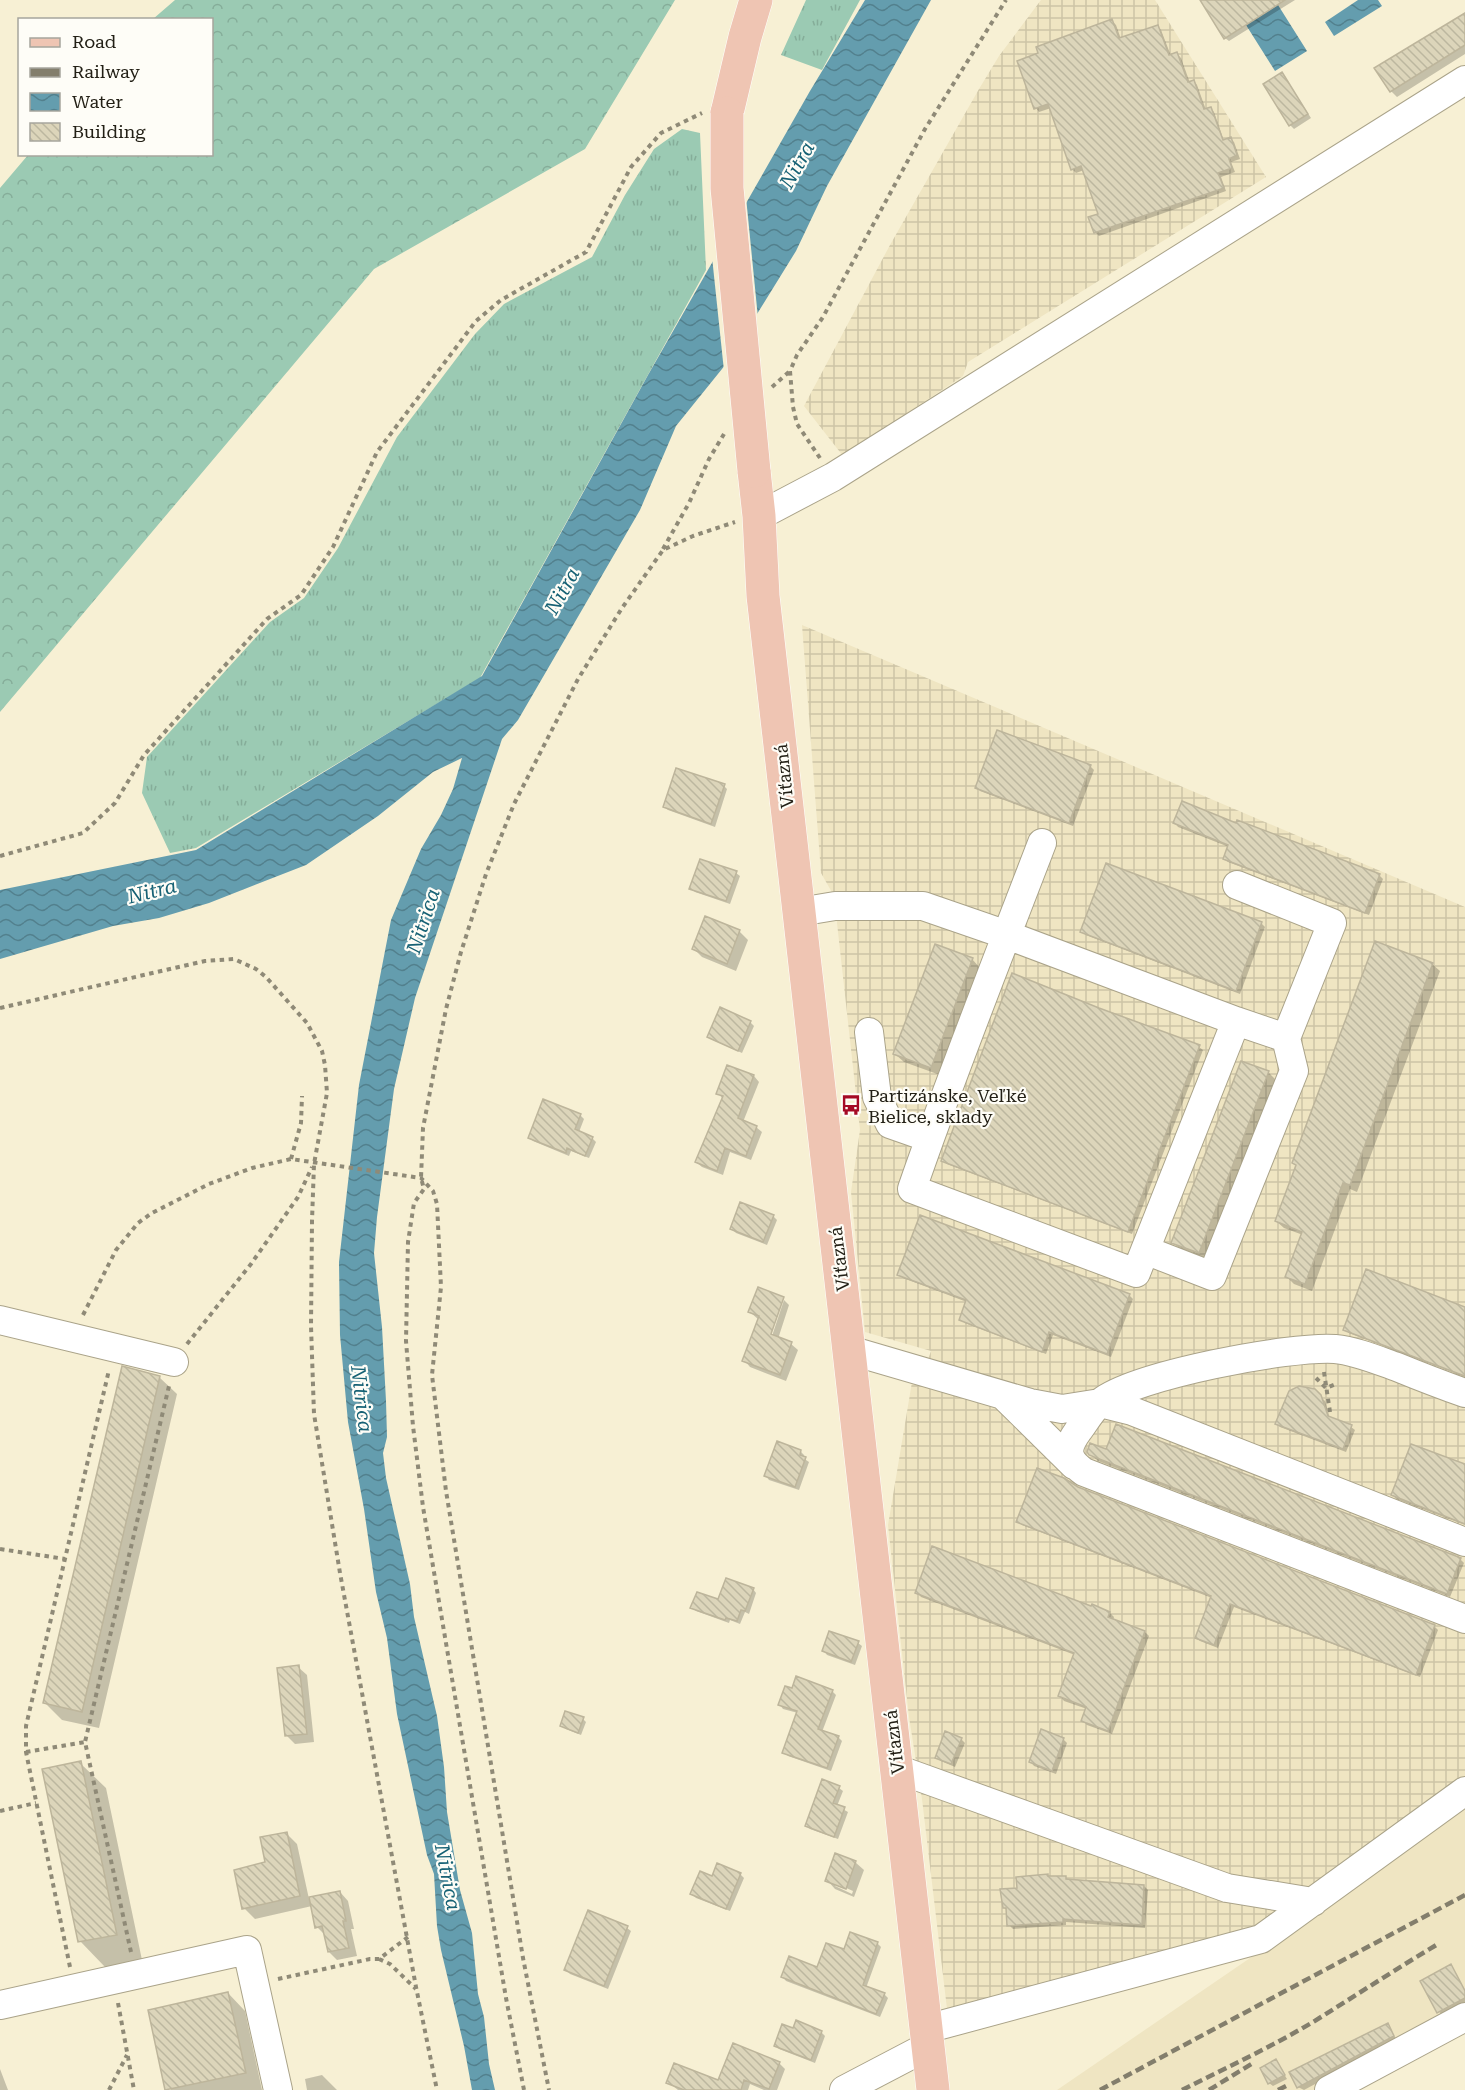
<svg xmlns="http://www.w3.org/2000/svg" width="1465" height="2090" viewBox="0 0 1465 2090" font-family="'Roboto Serif',serif">
<style>
.industrial{fill:url(#industrial-grid)}
.built{fill:#efe5c2}
.grass{fill:url(#grass-tufts)}
.forest{fill:url(#forest-crowns)}
.water{fill:url(#water-waves)}
.pier{fill:#f7f0d4}
.shadow{fill:#0003;fill-rule:evenodd}
.building{fill:url(#building-back-hatch);stroke:#bdb59b;stroke-width:1.5}
.lines{fill:none;stroke-linecap:round;stroke-linejoin:round}
.minor-casing{stroke:#aaa389;stroke-width:30}
.major-casing{stroke:#fff;stroke-width:34}
.path{stroke:#8f8a77;stroke-width:4;stroke-dasharray:4.5 4.5;stroke-linecap:butt}
.minor{stroke:#fff;stroke-width:28}
.major{stroke:#efc5b3;stroke-width:33}
.rail{stroke:#837e6c;stroke-width:4.5;stroke-dasharray:9 4.5;stroke-linecap:butt}
.major-bridge-casing{stroke:#fff;stroke-width:34;stroke-linecap:butt}
.major-bridge{stroke:#efc5b3;stroke-width:33}
.labels{text-anchor:middle;dominant-baseline:central;stroke-width:4.5;stroke-linejoin:round;paint-order:stroke}
.street-label{font-size:18px;fill:#232016;stroke:#fefdf7}
.poi-label{font-size:18px;fill:#232016;stroke:#fefdf7;text-anchor:start}
.water-label{font-size:20px;font-style:italic;fill:#166174;stroke:#fefdf7}
</style>
<defs>
<pattern id="industrial-grid" width="8" height="8" patternUnits="userSpaceOnUse" patternTransform="scale(1.5)"><rect width="8" height="8" fill="#efe5c2"/><path d="M0 4h8M4 0v8" fill="none" stroke="#cdc4a6"/></pattern>
<pattern id="grass-tufts" width="24" height="20" patternUnits="userSpaceOnUse" patternTransform="scale(1.5)"><rect width="24" height="20" fill="#9bcab3"/><path d="M3 7l-1-3M5 7V3M7 7l1-3M15 17l-1-3M17 17v-4M19 17l1-3" fill="none" stroke="#85ad99"/></pattern>
<pattern id="forest-crowns" width="20" height="18" patternUnits="userSpaceOnUse" patternTransform="scale(1.5)"><rect width="20" height="18" fill="#9bcab3"/><path d="M2 6a3 3 0 1 1 6 0M12 15a3 3 0 1 1 6 0" fill="none" stroke="#85ad99"/></pattern>
<pattern id="water-waves" width="16" height="10" patternUnits="userSpaceOnUse" patternTransform="scale(1.5)"><rect width="16" height="10" fill="#649dae"/><path d="M0 5q4-4 8 0t8 0" fill="none" stroke="#52808d"/></pattern>
<pattern id="building-back-hatch" width="6" height="6" patternUnits="userSpaceOnUse" patternTransform="scale(1.5)"><rect width="6" height="6" fill="#dcd5ba"/><path d="M-1 5l2 2M0 0l6 6M5-1l2 2" fill="none" stroke="#bcb79f"/></pattern>
</defs>
<rect width="100%" height="100%" fill="#f7f0d4"/>
<!-- industrial -->
<path class="industrial" d="M1041,0H1155L1266,177L968,362L963,376L843,456L804,406L890,245L979,89L999,56Z
M802,625L1465,907V1807L1275,1941L950,2034L922,1799L909,1717L888,1525L912,1382L919,1385L931,1351L865,1332L851,1192L860,1130L834,896L821,873Z"/>
<!-- built -->
<path class="built" d="M1465,1807V2010L1313,2090H1057L1275,1941Z"/>
<!-- grass -->
<path class="grass" d="M806,0H860L822,70L781,55Z
M682,129L700,133L706,270L480,678L196,848L170,853L142,793L147,757L270,622L304,598L338,548L397,437L475,334L504,304L592,257L625,195L654,149Z"/>
<!-- forest -->
<path class="forest" d="M175,0H675L585,149L374,269L0,712V188L28,155L212,154V20L153,19Z"/>
<!-- water -->
<path class="water" d="M865,0H931L827,186L796,251L726,364L676,426L640,510L518,720L502,739L415,998L394,1089L377,1217L374,1253L382,1327L386,1401L387,1437L383,1453L386,1478L410,1584L414,1617L437,1716L444,1767L447,1812L460,1890L472,1933L478,1994L484,2017L489,2064L495,2090H472L464,2046L441,1950L437,1926L434,1874L427,1855L397,1714L387,1638L376,1592L364,1509L348,1422L340,1335L339,1262L359,1085L391,920L421,849L441,815L453,789L462,758L433,772L378,816L306,865L209,903L159,918L113,926L0,959V890L196,850L482,676L648,375L810,91Z
M1358,0H1378L1382,6L1334,36L1325,22Z
M1278,5L1307,51L1275,71L1246,25Z"/>
<!-- pier -->
<path class="pier" d="M746,197L758,318L724,371L712,257Z"/>
<!-- shadow -->
<path class="shadow" d="M1212,0H1295L1229,41L1225,38Z
M1465,15V54L1397,97L1391,91Z
M1112,21L1116,25L1121,39L1157,26L1161,30L1171,56L1177,54L1181,58L1190,83L1194,81L1197,85L1206,110L1210,108L1214,112L1224,141L1230,139L1234,142L1240,159L1231,162L1235,172L1221,177L1226,191L1099,236L1095,232L1100,214L1084,170L1076,173L1072,169L1051,108L1039,112L1036,108Z
M1285,78L1311,118L1294,129L1290,125Z
M1090,766L1094,770L1073,826L980,791L977,787Z
M724,786L727,789L715,827L668,810L665,807Z
M1175,823L1237,825L1379,875L1383,879L1369,915L1228,862L1225,859L1229,847L1178,827Z
M736,873L740,876L730,904L695,892L691,888Z
M1261,923L1265,927L1240,994L1086,935L1082,931Z
M739,931L748,940L736,971L702,957L694,949Z
M972,959L980,968L940,1075L904,1062L895,1054Z
M1432,964L1440,971L1357,1192L1350,1189L1312,1291L1294,1284L1287,1277L1303,1235L1284,1228L1276,1221L1297,1167L1294,1163Z
M750,1022L754,1026L742,1053L713,1040L709,1037Z
M1199,1047L1203,1050L1132,1234L947,1164L943,1160Z
M728,1067L754,1076L759,1082L743,1122L756,1127L762,1132L751,1160L730,1152L723,1175L702,1167L696,1162L723,1099L718,1093Z
M1268,1072L1281,1085L1212,1265L1186,1255L1173,1242Z
M544,1101L580,1115L584,1119L579,1132L592,1138L596,1142L589,1158L571,1151L569,1156L533,1141L529,1137Z
M773,1216L777,1220L767,1245L736,1233L732,1229Z
M899,1274L1129,1295L1133,1299L1111,1357L1053,1335L1046,1354L965,1323L961,1320L967,1302L903,1278Z
M783,1299L784,1300H781L767,1341L770,1342L784,1300L789,1305L778,1339L791,1344L798,1350L786,1381L750,1367L744,1360L759,1320L750,1312Z
M1465,1309V1377L1349,1333L1345,1329Z
M159,1377L177,1394L99,1728L62,1720L44,1702Z
M1314,1391L1325,1401L1330,1419L1351,1427L1355,1430L1346,1452L1280,1427L1276,1423Z
M800,1451L804,1455L803,1458L809,1462L799,1490L769,1480L766,1476Z
M1088,1452L1460,1559L1464,1563L1450,1597L1098,1461Z
M1465,1466V1525L1396,1499L1393,1495Z
M1077,1489L1434,1626L1438,1630L1420,1677L1234,1607L1218,1648L1200,1641L1196,1638L1212,1598L1022,1525L1018,1522Z
M753,1589L756,1593L749,1614L745,1612L740,1624L730,1620L729,1623L696,1611L692,1607L719,1601Z
M917,1592L1110,1613L1114,1617L1113,1620L1145,1632L1149,1636L1112,1734L1087,1725L1083,1720L1087,1709L1064,1701L1060,1696L1075,1655L921,1597Z
M858,1643L862,1646L855,1665L827,1655L824,1651Z
M298,1667L307,1675L314,1742L295,1744L287,1736Z
M832,1691L836,1695L822,1732L838,1737L842,1741L831,1771L788,1756L784,1752L798,1713L783,1709L780,1705Z
M583,1719L586,1722L581,1735L566,1729L562,1725Z
M961,1739L965,1743L955,1767L941,1761L937,1758Z
M1063,1739L1067,1743L1056,1774L1034,1766L1031,1762Z
M80,1763L106,1788L142,1960L105,1967L80,1941Z
M839,1788L843,1791L837,1806L848,1812L838,1839L810,1829L806,1825Z
M286,1833L297,1844L309,1899L340,1892L348,1901L354,1929H351L357,1956L337,1960L329,1952L325,1935L317,1927L312,1906L255,1919L244,1908L267,1863Z
M855,1862L864,1870L854,1897L835,1889L827,1880ZM835,1883L853,1891L852,1894L835,1886Z
M740,1874L744,1878L730,1911L696,1898L692,1894L713,1878Z
M1049,1877L1144,1886L1148,1890L1145,1928L1066,1922V1925L1013,1929L1009,1925L1008,1911L1004,1908Z
M627,1928L631,1931L608,1989L570,1974L566,1970Z
M877,1943L881,1947L866,1988L884,1994L888,1998L880,2017L786,1981L783,1977L818,1969L845,1950Z
M1451,1966L1465,1990V2004L1442,2016L1422,1981Z
M228,1993L245,2011L262,2090H171L170,2088Z
M1387,2025L1397,2040L1304,2090L1298,2087L1291,2073Z
M793,2030L821,2032L825,2036L815,2063L779,2049L776,2046Z
M1276,2061L1287,2079L1273,2086L1269,2083Z
M779,2063L785,2069L777,2090H764L750,2084L748,2090H678L668,2082H719Z
M0,2069L8,2090H0Z
M322,2075L337,2090H307L305,2079Z"/>
<!-- building -->
<path class="building" d="M1200,0H1285L1224,39Z
M1465,13V45L1390,92L1374,68Z
M1112,19L1119,38L1158,25L1169,55L1177,52L1188,82L1194,80L1204,109L1211,107L1223,140L1231,137L1237,155L1229,159L1232,168L1218,173L1224,188L1094,233L1088,217L1098,214L1081,166L1071,170L1048,104L1034,109L1017,61L1038,53L1036,47Z
M1282,72L1308,114L1289,126L1263,84Z
M997,730L1091,765L1069,823L975,788Z
M676,768L725,784L711,824L663,807Z
M1182,801L1236,823L1237,820L1380,874L1365,913L1223,859L1228,845L1173,823Z
M700,859L737,871L726,901L689,889Z
M1106,863L1262,922L1236,991L1080,932Z
M705,916L740,930L727,964L692,949Z
M1375,941L1433,963L1350,1185L1343,1183L1305,1284L1285,1277L1302,1232L1275,1221L1296,1165L1292,1163Z
M935,944L973,958L931,1068L893,1054Z
M1012,973L1099,1008L1200,1045L1128,1232L941,1161Z
M720,1007L751,1021L738,1051L707,1037Z
M1241,1061L1269,1071L1199,1253L1171,1243Z
M727,1065L754,1075L738,1118L757,1126L746,1156L725,1148L717,1171L695,1162L723,1096L716,1094Z
M543,1099L581,1114L575,1129L593,1137L585,1156L567,1148L566,1153L528,1138Z
M740,1202L774,1215L763,1242L730,1229Z
M920,1215L1130,1294L1107,1354L1049,1332L1042,1352L959,1320L966,1300L897,1275Z
M1366,1269L1465,1307V1376L1343,1330Z
M758,1287L784,1297L771,1334L792,1342L780,1375L742,1361L759,1316L748,1312Z
M122,1366L160,1376L82,1712L43,1703Z
M1299,1386L1315,1389L1321,1395L1328,1416L1352,1425L1343,1449L1275,1424L1289,1391Z
M1116,1424L1461,1558L1447,1594L1089,1455L1087,1452L1090,1443L1106,1449Z
M777,1441L801,1450L800,1455L806,1457L795,1487L764,1476Z
M1411,1444L1465,1464V1524L1391,1495Z
M1037,1468L1064,1478L1078,1487L1435,1625L1416,1675L1230,1604L1214,1645L1195,1638L1211,1596L1016,1522Z
M932,1546L1091,1606L1092,1604L1110,1612L1108,1617L1145,1631L1108,1731L1081,1721L1086,1707L1058,1696L1074,1653L915,1593Z
M726,1578L754,1588L745,1611L741,1610L737,1621L726,1618L725,1620L690,1608L697,1592L718,1599Z
M829,1631L859,1641L851,1662L822,1651Z
M299,1665L307,1734L285,1736L277,1668Z
M796,1676L833,1690L818,1729L839,1736L827,1768L782,1753L797,1711L778,1705L785,1686L792,1688Z
M565,1711L584,1717L578,1733L560,1726Z
M1041,1729L1064,1738L1052,1771L1029,1762Z
M945,1731L962,1738L951,1764L935,1758Z
M81,1761L117,1935L78,1942L42,1769Z
M822,1779L840,1786L833,1803L845,1807L834,1837L805,1826Z
M287,1832L300,1896L242,1909L234,1870L265,1862L260,1837Z
M835,1853L856,1861L846,1889L825,1881Z
M717,1863L741,1873L726,1909L690,1894L700,1871L712,1876Z
M1048,1874V1876H1066V1879L1144,1885L1142,1925L1063,1919V1922L1007,1926L1006,1908H1003L1000,1889L1017,1888L1016,1877Z
M340,1891L346,1921H343L349,1948L328,1952L322,1926L315,1928L309,1897Z
M588,1910L628,1926L604,1986L564,1970Z
M850,1932L878,1942L863,1985L885,1993L876,2014L781,1977L789,1956L817,1967L826,1943L844,1949Z
M1451,1964L1465,1991V1998L1437,2013L1420,1981Z
M228,1992L246,2073L165,2090L148,2010Z
M796,2020L822,2031L811,2060L774,2046L782,2024L793,2028Z
M1388,2023L1394,2036L1297,2088L1289,2072Z
M733,2043L780,2062L769,2089L744,2080L741,2090H684L666,2083L674,2063L718,2080Z
M1276,2059L1285,2075L1268,2084L1260,2068Z"/>
<g class="lines">
<!-- minor casing -->
<g class="minor-casing">
<path id="minor" d="M759,516L833,477L1465,80
M799,912L835,906H923L1007,935L1236,1021L1136,1273L912,1189C952,1073 998,958 1042,843
M1236,1021L1286,1038
M869,1032L877,1097L890,1124L930,1138
M1145,1250L1212,1276L1294,1071L1286,1038L1332,923L1237,885
M0,1320L174,1362
M849,1350L1030,1403L1062,1409L1100,1403L1132,1411L1465,1542
M1465,1393C1442,1385 1419,1376 1397,1367C1377,1360 1356,1351 1335,1349C1289,1346 1136,1375 1101,1402C1092,1409 1085,1422 1078,1431C1065,1449 1066,1459 1084,1472L1465,1619
M1005,1397L1074,1465
M897,1769L1227,1888L1313,1902
M0,2005L247,1950L278,2090
M926,2029L1261,1939L1465,1791
M844,2090L928,2046
M1329,2090L1465,2017"/>
</g>
<!-- major casing -->
<g class="major-casing">
<path id="major" d="M727,113L745,37L756,0
M754,471L759,516L763,596L933,2090"/>
</g>
<!-- path -->
<path class="path" d="M772,387L790,371
M820,458L797,424L793,407L790,371L797,355L823,317L925,129L1006,0
M663,549L689,503L709,459L724,434
M0,856L83,833L115,803L144,755L267,619L301,595L333,547L377,452L476,321L501,300L586,252L631,167L661,133L702,113
M0,1008L205,961L234,959L256,969L266,977L307,1023L322,1051L325,1065L327,1093L314,1164L312,1221L311,1326L314,1414L340,1573L416,1987L437,2090
M291,1159L301,1123L302,1096
M83,1315L116,1250L138,1223L152,1213L209,1184L252,1168L291,1159L421,1178L433,1191L437,1204L441,1287L432,1375L446,1491L523,1958L549,2090
M187,1344L251,1264L298,1197L312,1167
M1324,1372L1330,1412
M1316,1378L1326,1388L1336,1384
M0,1549L65,1559
M26,1752L85,1742
M0,1811L36,1803
M131,1952L85,1742L169,1386
M379,1959L390,1964L416,1989
M70,1967L26,1752V1726L109,1370
M278,1979L370,1959H379L408,1937
M118,2003L134,2090
M109,2090L127,2055
M524,2090L506,1998L423,1507L413,1426L406,1341L408,1242L414,1203L424,1189L421,1178L423,1128L446,1009L461,952L486,874L514,804L578,679L622,608L663,550L693,536L735,522"/>
<!-- minor -->
<use href="#minor" class="minor"/>
<!-- major -->
<use href="#major" class="major"/>
<!-- rail -->
<path class="rail" d="M1100,2090L1465,1895
M1182,2090C1226,2068 1271,2047 1313,2022C1355,1996 1396,1969 1438,1944
M1209,2090L1253,2063
M1278,2090L1286,2086"/>
<!-- major-bridge casing -->
<g class="major-bridge-casing">
<path id="major-bridge" d="M727,113V188L754,471"/>
</g>
<!-- major-bridge -->
<use href="#major-bridge" class="major-bridge"/>
</g>
<!-- icons -->
<defs>
<g id="bus-bare" transform="scale(1.62)"><path d="M-5-6H5V4H4V6H2V4H-2V6H-4V4H-5ZM-3.5-4V0h7V-4ZM-3.5 1.2v1.5H-2V1.2ZM2 1.2v1.5H3.5V1.2Z" fill="#a50a25" stroke="#fefdf7" stroke-width="2.5" paint-order="stroke"/></g>
</defs>
<g fill-rule="evenodd">
<use href="#bus-bare" x="851" y="1105"/>
</g>
<g class="labels">
<!-- street labels -->
<g class="street-label">
<text transform="translate(784 776) rotate(-96)">Víťazná</text>
<text transform="translate(839 1259) rotate(-97)">Víťazná</text>
<text transform="translate(894 1742) rotate(-97)">Víťazná</text>
</g>
<!-- poi labels -->
<g class="poi-label">
<text x="868" y="1095">Partizánske, Veľké<tspan x="868" dy="21">Bielice, sklady</tspan></text>
</g>
<!-- water labels -->
<g class="water-label">
<text transform="translate(797 165) rotate(-61)">Nitra</text>
<text transform="translate(562 591) rotate(-61)">Nitra</text>
<text transform="translate(152 891) rotate(-14)">Nitra</text>
<text transform="translate(423 921) rotate(-72)">Nitrica</text>
<text transform="translate(362 1399) rotate(83)">Nitrica</text>
<text transform="translate(448 1877) rotate(79)">Nitrica</text>
</g>
</g>
<!-- legend -->
<rect x="18" y="18" width="195" height="138" fill="#fefdf7" stroke="#a6a59d" stroke-width="1.5"/>
<rect x="30" y="38" width="30" height="9" fill="#efc5b3" stroke="#a6a59d" stroke-width="1.5"/>
<text x="72" y="48" font-size="18" fill="#232016">Road</text>
<rect x="30" y="68" width="30" height="9" fill="#837e6c" stroke="#a6a59d" stroke-width="1.5"/>
<text x="72" y="78" font-size="18" fill="#232016">Railway</text>
<rect x="30" y="93" width="30" height="18" fill="url(#water-waves)" stroke="#a6a59d" stroke-width="1.5"/>
<text x="72" y="108" font-size="18" fill="#232016">Water</text>
<rect x="30" y="123" width="30" height="18" fill="url(#building-back-hatch)" stroke="#a6a59d" stroke-width="1.5"/>
<text x="72" y="138" font-size="18" fill="#232016">Building</text>
</svg>
